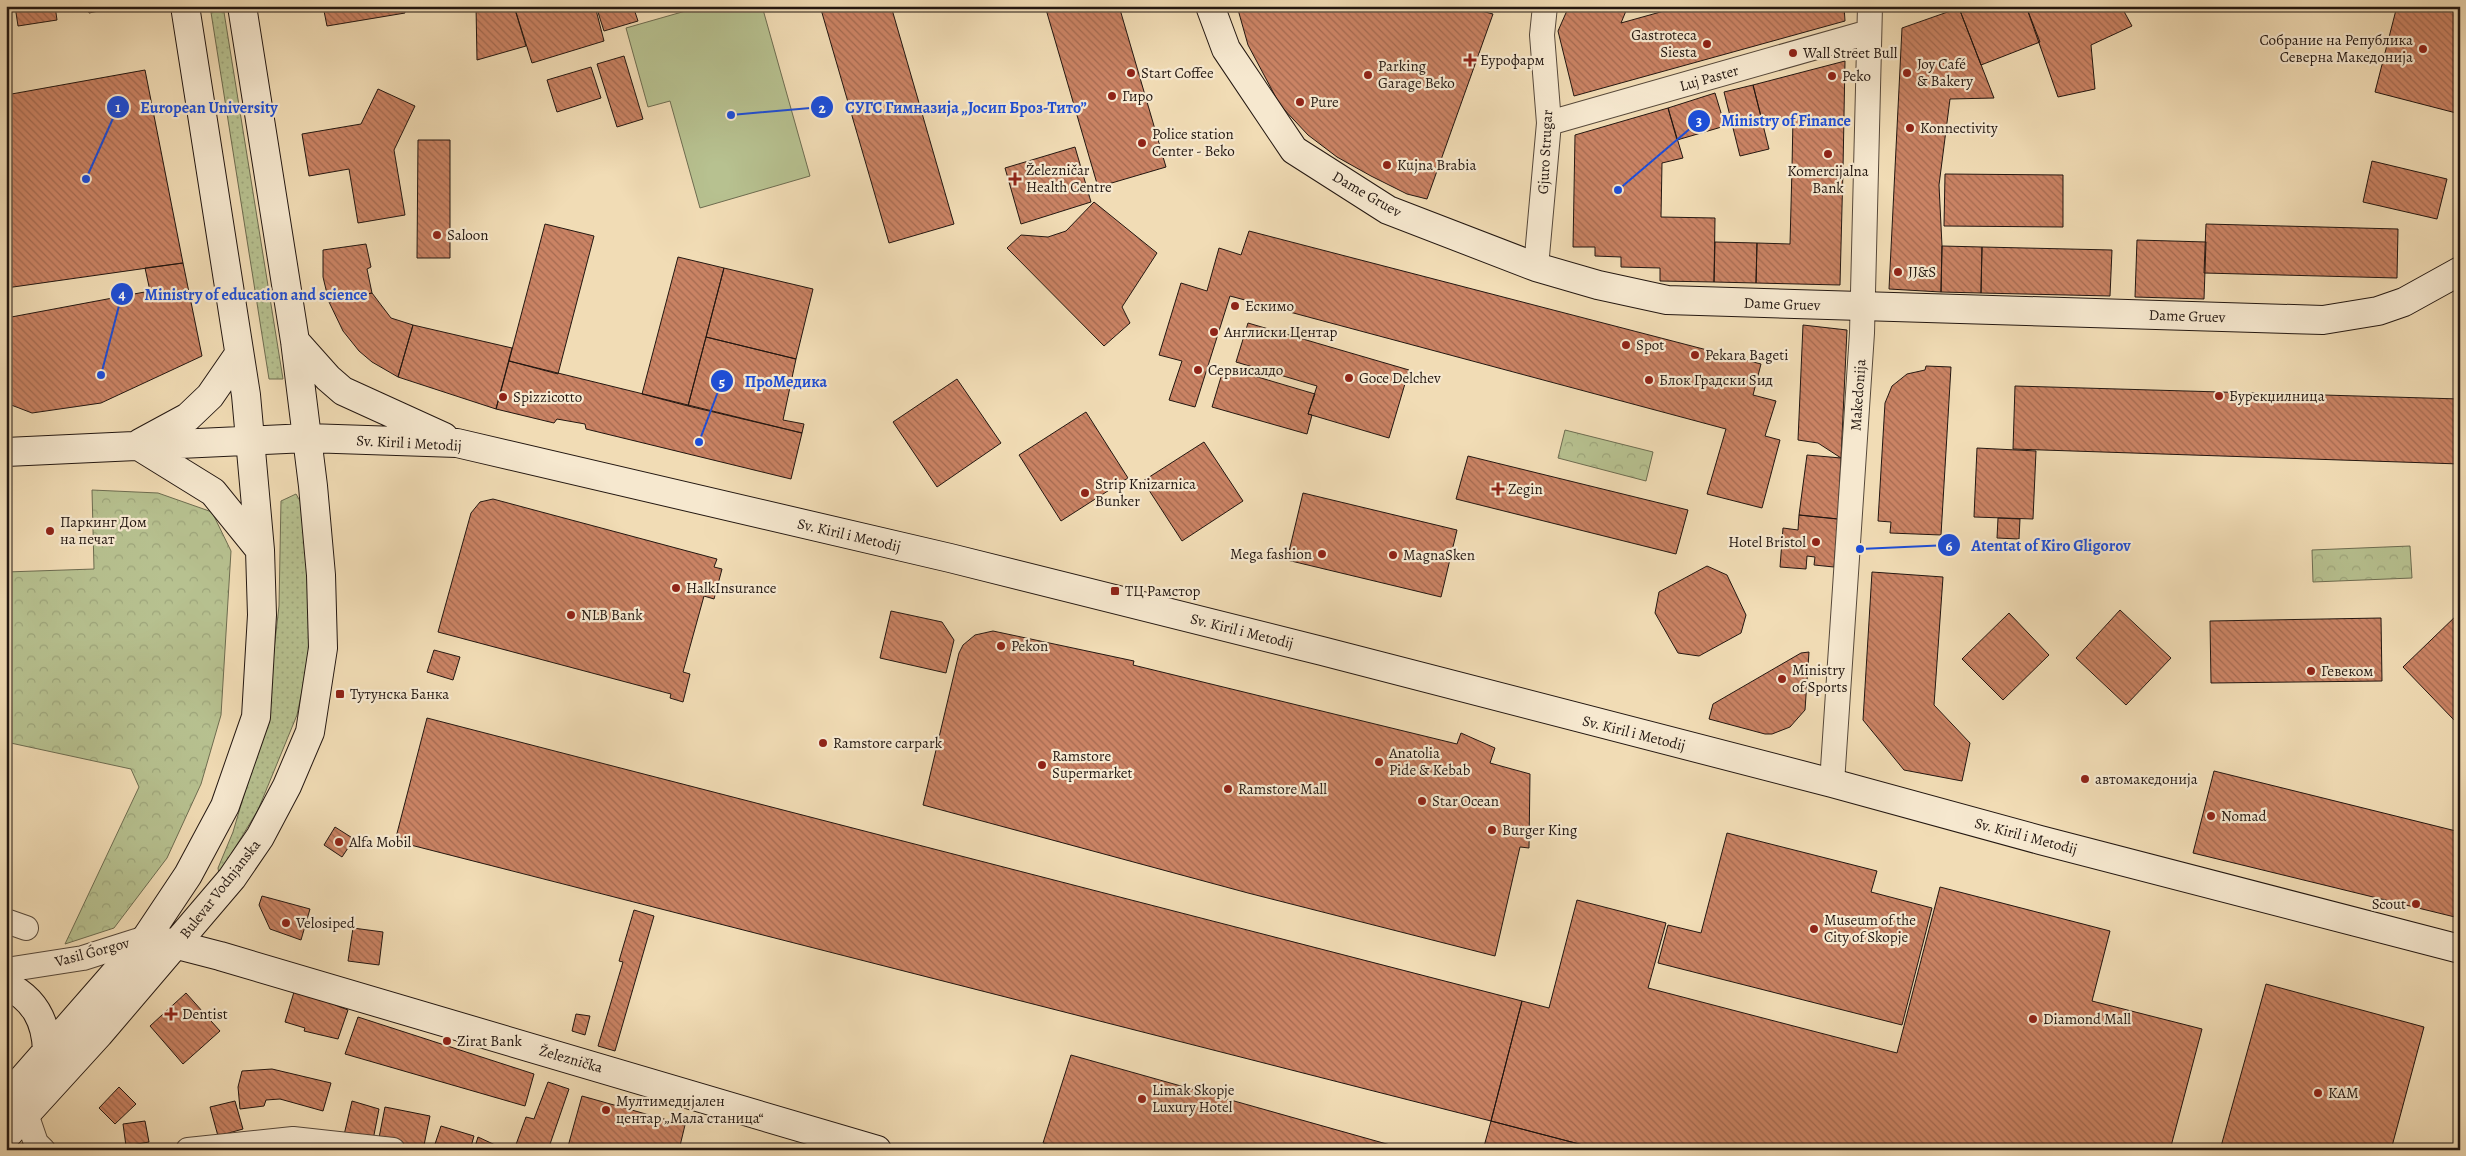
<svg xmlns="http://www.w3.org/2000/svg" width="2466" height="1156" viewBox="0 0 2466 1156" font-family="Alegreya,serif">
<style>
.grass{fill:url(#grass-dots);stroke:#6d6c50}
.park{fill:url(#park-crowns);stroke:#6d6c50}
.garden{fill:#b7c190;stroke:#6d6c50}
.building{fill:url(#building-back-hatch);stroke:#231711}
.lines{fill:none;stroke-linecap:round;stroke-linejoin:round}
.street-casing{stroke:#56483a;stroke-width:26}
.secondary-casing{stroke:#231711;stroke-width:30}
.street{stroke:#f6e8cf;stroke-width:24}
.secondary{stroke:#f6e8cf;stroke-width:28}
.poi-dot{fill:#8f2418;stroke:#f6e8cf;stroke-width:2}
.labels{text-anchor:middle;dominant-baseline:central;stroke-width:4.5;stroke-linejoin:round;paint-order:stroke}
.poi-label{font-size:15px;fill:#231711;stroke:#f6e8cf;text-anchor:start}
.street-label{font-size:15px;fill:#231711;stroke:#f6e8cf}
.leader{fill:none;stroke:#1d4ed8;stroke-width:2}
.callout-dot{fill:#1d4ed8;stroke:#f6e8cf;stroke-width:2}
.mark-label{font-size:15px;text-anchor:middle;font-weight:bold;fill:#fff}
.callout-label{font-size:16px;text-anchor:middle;font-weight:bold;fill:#1d4ed8;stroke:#f6e8cf;stroke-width:4.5;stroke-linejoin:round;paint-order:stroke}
</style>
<defs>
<pattern id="grass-dots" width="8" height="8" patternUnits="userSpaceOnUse" patternTransform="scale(1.25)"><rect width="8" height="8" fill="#b7c190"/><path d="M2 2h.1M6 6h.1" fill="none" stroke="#9da57b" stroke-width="1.8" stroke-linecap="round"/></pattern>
<pattern id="park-crowns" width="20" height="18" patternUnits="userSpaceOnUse" patternTransform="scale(1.25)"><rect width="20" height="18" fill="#b7c190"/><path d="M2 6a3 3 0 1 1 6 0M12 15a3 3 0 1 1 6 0" fill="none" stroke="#9da57b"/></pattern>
<pattern id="building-back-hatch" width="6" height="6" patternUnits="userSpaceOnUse" patternTransform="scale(1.25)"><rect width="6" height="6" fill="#ca8364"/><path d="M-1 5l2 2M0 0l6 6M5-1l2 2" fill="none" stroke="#a46a51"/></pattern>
</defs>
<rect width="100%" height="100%" fill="#f1dcb5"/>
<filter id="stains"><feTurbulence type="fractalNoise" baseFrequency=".004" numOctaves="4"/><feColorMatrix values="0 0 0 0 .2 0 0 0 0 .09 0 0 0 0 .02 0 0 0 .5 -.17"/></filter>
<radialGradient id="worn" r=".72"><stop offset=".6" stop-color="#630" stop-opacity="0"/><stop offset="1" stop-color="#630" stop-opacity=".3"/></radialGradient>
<!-- grass -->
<path class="grass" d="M210,6H223L283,379H269Z
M296,494L303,506L310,558V652L297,715L258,810L219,874L218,868L233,832L266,720L279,606L281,501Z"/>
<!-- park -->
<path class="park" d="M1565,430L1653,452L1646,481L1558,458Z
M92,490L158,493L212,512L231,551L221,715L201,784L167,858L114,928L65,944L139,787L131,769L6,742V572L94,569Z
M2410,546L2412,578L2313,582L2312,550Z"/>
<!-- garden -->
<path class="garden" d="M703,6H762L810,176L700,208L670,101L648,107L626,28Z"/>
<!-- building -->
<path class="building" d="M15,6H55L57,20L18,26Z
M87,6H122L89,13Z
M323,6H404L405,13L327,26Z
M476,6H514L526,46L477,60Z
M514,6H595L604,41L532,63Z
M596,6H633L638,21L604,31Z
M820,6H891L954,224L889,243Z
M1045,6H1119L1166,167L1098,187Z
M1237,6H1462L1493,14L1427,199L1407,194L1371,176L1337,157L1308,135L1280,105L1248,45Z
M1569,6H1628L1621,23L1682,6H1844L1845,21L1574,96L1558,31Z
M1963,6H2026L2040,42L1981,65L1959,8Z
M2026,6H2121L2132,26L2091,45L2095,89L2058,97Z
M2397,6H2460V114L2375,92Z
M1959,8L1994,98L1950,99L1939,185L1942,246L1941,292L1889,289L1902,28Z
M624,56L643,119L617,127L597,64Z
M1845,61L1843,169L1792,168L1793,117L1763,124L1753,85Z
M591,67L601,98L557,112L547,80Z
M145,70L183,263L6,288V95Z
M1753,85L1769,149L1740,156L1724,92Z
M378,89L415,106L394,150L405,215L358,223L349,169L309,176L302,134L361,124Z
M1715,93L1725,126L1677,140L1668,108Z
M1668,108L1683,158L1662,163L1661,217L1715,218L1714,282L1660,281V268L1621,267V257L1595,256V247H1573L1575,135Z
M418,140H450V258H417Z
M1075,147L1091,202L1021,224L1005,168Z
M2372,161L2447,179L2437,219L2363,202Z
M1792,168L1843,169L1840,285L1756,283L1757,243L1790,244Z
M1945,174L2063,175V227L1944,226Z
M1094,202L1157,253L1122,307L1130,323L1104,346L1007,248L1021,235L1048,237L1066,231Z
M545,224L594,236L558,374L509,361Z
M2206,224L2398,229L2397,278L2204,273Z
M1249,231L1761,364L1753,395L1776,401L1765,436L1780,440L1762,508L1707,494L1726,429L1230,296L1195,407L1169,400L1182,361L1159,355L1181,283L1207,291L1219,248L1241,255Z
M2137,240L2206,242L2204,299L2135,297Z
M1715,242L1757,243L1756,283L1714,282Z
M366,244L371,267L367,269L372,293L329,302L323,277V250Z
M1942,246L1982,247L1981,293L1941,292Z
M1982,247L2112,250L2110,296L1981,293Z
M678,257L724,268L688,406L642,394Z
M183,263L202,356L101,403L32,413L6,403V318L150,291L145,268Z
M724,268L813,289L796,359L706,337Z
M372,293L391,318L413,325L398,377L372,362L359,351L343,331L329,302Z
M1248,323L1409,370L1389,438L1308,414L1317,386L1236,362Z
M413,325L512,348L496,409L398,377Z
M1803,325L1847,330L1841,458L1818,443L1798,440Z
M706,337L796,359L783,420L804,424L802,433L688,406Z
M509,361L802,433L791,479L586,429L585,424L557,419L554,423L496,409Z
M1926,366L1951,367L1941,535L1890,533L1891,522L1878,521L1885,403L1892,386L1907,374L1925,370Z
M1224,367L1315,394L1308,414L1312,415L1307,434L1212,407Z
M957,379L1001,443L937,487L893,422Z
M2015,386L2460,399V464L2013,449Z
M1086,412L1128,478L1061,521L1019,455Z
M1204,442L1243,501L1182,541L1143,481Z
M1977,448L2036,451L2033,519L1974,517Z
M1807,455L1841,458L1838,519L1799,515Z
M1468,456L1688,510L1676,554L1456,499Z
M1303,493L1457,530L1441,597L1287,560Z
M493,499L717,559L714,567L722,569L714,599L704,596L683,672L690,674L683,702L670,698L671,694L438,632L471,513L480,502Z
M1799,515L1838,519L1834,567L1814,565L1815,557L1807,556L1806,569L1780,567L1783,528L1798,530Z
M1998,518L2020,519L2019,539L1997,538Z
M1707,566L1727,575L1746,615L1741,633L1699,656L1678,653L1655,613L1659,592Z
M1872,572L1943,577L1934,705L1970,743L1962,781L1904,770L1863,720Z
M2120,610L2171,658L2126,705L2076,658Z
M891,611L942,622L954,640L946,673L880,658Z
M2009,613L2049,655L2003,700L1962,659Z
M2459,613L2460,715L2454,720L2403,667Z
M2381,618L2382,681L2211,683L2210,621Z
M993,631L1134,661L1133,665L1457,744L1461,733L1495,748L1490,763L1530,774L1529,848L1520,847L1495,956L1248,893L923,805L959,653L963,645L975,635Z
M434,650L460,657L453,680L427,672Z
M1809,652L1805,710L1790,727L1772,734H1765L1709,719L1713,704L1801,653Z
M427,718L1522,1001L1491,1121L395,841Z
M2214,771L2460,832L2459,918L2193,853Z
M335,827L354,839L342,857L324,845Z
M1727,833L1877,871L1871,892L1932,908L1902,1025L1658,963L1668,925L1701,933Z
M1940,887L2110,931L2092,1001L2202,1029L2170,1150H1602L1491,1121L1522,1001L1549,1008L1577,900L1666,923L1648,988L1897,1053Z
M262,896L310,909L301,940L270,929L259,905Z
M634,910L654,916L615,1051L598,1046L623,962L619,961Z
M353,928L383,932L379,965L348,961Z
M2266,984L2424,1027L2391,1150H2220Z
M294,992L314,998L316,993L337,1000L335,1005L348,1010L338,1039L304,1031L305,1028L285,1022Z
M186,993L220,1031L183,1064L150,1026Z
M576,1014L590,1016L585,1035L572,1031Z
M358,1017L534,1074L525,1106L345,1054Z
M1071,1055L1408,1150H1068L1043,1143Z
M272,1069L331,1083L323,1111L280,1099L266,1100L264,1106L240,1109L238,1087L242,1071Z
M548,1082L569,1089L548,1150H514L526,1117L534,1119Z
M119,1087L136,1104L115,1124L99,1108Z
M582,1096L685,1125L679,1150H567Z
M235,1101L243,1129L218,1136L210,1107Z
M352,1101L379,1109L373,1140L344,1135Z
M385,1107L430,1116L423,1150H406L378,1143Z
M145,1121L149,1142L126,1146L123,1124Z
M1491,1121L1602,1150H1483Z
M441,1126L474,1136L470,1150H433Z
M478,1137L506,1150H474Z"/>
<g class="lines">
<!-- street casing -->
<g class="street-casing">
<path id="street" d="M1549,123L1869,32
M1536,267L1549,123L1542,35L1545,6
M1832,783L1862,333L1870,6
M6,921L26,928
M6,970L83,958L146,938
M26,1114L36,1143L43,1150
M188,1150L293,1139L393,1150"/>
</g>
<!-- secondary casing -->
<g class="secondary-casing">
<path id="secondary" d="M1210,6L1226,49L1294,150L1388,210L1536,267L1598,285L1667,300L2323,320L2378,311L2404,302L2460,271
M295,341L328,378L343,391L444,437
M140,443L188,417L210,396L239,354
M137,445L213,492L260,550
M6,452L307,438L457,443L950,558L1322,651L1832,783L2040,840L2460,949
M162,941L220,956L877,1150
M6,985C35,999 46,1021 47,1051
M6,1098L146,938L188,875L225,806L256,717L262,615L260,550L246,395L185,6
M6,1136L99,1034L232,878L260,837L287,786L310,732L323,648L321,575L313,486L295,341L242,6"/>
</g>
<!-- street -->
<use href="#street" class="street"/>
<!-- secondary -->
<use href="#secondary" class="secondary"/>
</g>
<!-- markers -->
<g class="poi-dot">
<circle cx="1707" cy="44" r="5"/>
<circle cx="2423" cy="49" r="5"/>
<circle cx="1793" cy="53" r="5"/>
<path d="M1467.5 52.5h5v5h5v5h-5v5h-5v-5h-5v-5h5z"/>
<circle cx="1131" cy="73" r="5"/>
<circle cx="1907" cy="73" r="5"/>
<circle cx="1368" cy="75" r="5"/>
<circle cx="1832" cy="76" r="5"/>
<circle cx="1112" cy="96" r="5"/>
<circle cx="1300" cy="102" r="5"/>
<circle cx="1910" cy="128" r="5"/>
<circle cx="1142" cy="143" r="5"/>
<circle cx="1828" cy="154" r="5"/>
<circle cx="1387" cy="165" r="5"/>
<path d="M1012.5 171.5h5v5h5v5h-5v5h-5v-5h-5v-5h5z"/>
<circle cx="437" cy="235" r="5"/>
<circle cx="1898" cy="272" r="5"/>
<circle cx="1235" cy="306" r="5"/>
<circle cx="1214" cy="332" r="5"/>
<circle cx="1626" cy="345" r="5"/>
<circle cx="1695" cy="355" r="5"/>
<circle cx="1198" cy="370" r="5"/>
<circle cx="1349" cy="378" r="5"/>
<circle cx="1649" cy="380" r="5"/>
<circle cx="2219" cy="396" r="5"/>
<circle cx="503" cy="397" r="5"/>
<path d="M1495.5 481.5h5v5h5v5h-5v5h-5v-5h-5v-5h5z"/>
<circle cx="1085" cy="493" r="5"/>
<circle cx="50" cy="531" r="5"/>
<circle cx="1816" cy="542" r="5"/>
<circle cx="1322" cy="554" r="5"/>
<circle cx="1393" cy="555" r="5"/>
<circle cx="676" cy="588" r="5"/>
<rect x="1110" y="586" width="10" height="10" rx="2.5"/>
<circle cx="571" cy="615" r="5"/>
<circle cx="1001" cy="646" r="5"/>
<circle cx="2311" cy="671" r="5"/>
<circle cx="1782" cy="679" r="5"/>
<rect x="335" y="689" width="10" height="10" rx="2.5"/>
<circle cx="823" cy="743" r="5"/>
<circle cx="1379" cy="762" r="5"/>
<circle cx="1042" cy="765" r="5"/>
<circle cx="2085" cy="779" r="5"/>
<circle cx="1228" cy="789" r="5"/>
<circle cx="1422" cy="801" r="5"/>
<circle cx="2211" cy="816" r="5"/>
<circle cx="1492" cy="830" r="5"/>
<circle cx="339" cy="842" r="5"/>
<circle cx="2416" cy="904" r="5"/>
<circle cx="286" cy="923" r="5"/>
<circle cx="1814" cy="929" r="5"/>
<path d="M168.5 1006.5h5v5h5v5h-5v5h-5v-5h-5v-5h5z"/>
<circle cx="2033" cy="1019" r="5"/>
<circle cx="447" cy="1041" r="5"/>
<circle cx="2318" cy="1093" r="5"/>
<circle cx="1142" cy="1099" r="5"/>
<circle cx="606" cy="1110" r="5"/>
</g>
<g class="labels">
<!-- poi labels -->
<g class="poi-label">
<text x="1697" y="35" text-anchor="end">Gastroteca<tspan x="1697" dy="17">Siesta</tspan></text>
<text x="2413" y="40" text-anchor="end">Собрание на Република<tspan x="2413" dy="17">Северна Македонија</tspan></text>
<text x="1803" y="53">Wall Street Bull</text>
<text x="1480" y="60">Еурофарм</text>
<text x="1917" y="64">Joy Café<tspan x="1917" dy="17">&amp; Bakery</tspan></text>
<text x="1378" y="66">Parking<tspan x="1378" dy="17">Garage Beko</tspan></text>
<text x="1141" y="73">Start Coffee</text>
<text x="1842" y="76">Peko</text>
<text x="1122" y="96">Гиро</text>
<text x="1310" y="102">Pure</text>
<text x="1920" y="128">Konnectivity</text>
<text x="1152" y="134">Police station<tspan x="1152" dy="17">Center - Beko</tspan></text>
<text x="1397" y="165">Kujna Brabia</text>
<text x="1026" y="170">Železničar<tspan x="1026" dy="17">Health Centre</tspan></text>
<text x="1828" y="171" text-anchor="middle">Komercijalna<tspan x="1828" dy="17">Bank</tspan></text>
<text x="447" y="235">Saloon</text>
<text x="1908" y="272">JJ&amp;S</text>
<text x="1245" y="306">Ескимо</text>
<text x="1224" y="332">Англиски Центар</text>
<text x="1636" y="345">Spot</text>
<text x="1705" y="355">Pekara Bageti</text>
<text x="1208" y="370">Сервисалдо</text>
<text x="1359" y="378">Goce Delchev</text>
<text x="1659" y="380">Блок Градски Sид</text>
<text x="2229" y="396">Бурекџилница</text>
<text x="513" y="397">Spizzicotto</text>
<text x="1095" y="484">Strip Knizarnica<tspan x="1095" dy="17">Bunker</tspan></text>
<text x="1508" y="489">Zegin</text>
<text x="60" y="522">Паркинг Дом<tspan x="60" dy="17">на печат</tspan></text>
<text x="1806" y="542" text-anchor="end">Hotel Bristol</text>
<text x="1312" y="554" text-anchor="end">Mega fashion</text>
<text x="1403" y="555">MagnaSken</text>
<text x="686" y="588">HalkInsurance</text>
<text x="1125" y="591">ТЦ Рамстор</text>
<text x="581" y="615">NLB Bank</text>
<text x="1011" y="646">Pekon</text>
<text x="1792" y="670">Ministry<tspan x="1792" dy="17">of Sports</tspan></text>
<text x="2321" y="671">Гевеком</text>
<text x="350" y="694">Тутунска Банка</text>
<text x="833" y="743">Ramstore carpark</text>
<text x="1389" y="753">Anatolia<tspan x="1389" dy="17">Pide &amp; Kebab</tspan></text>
<text x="1052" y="756">Ramstore<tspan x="1052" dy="17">Supermarket</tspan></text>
<text x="2095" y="779">автомакедонија</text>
<text x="1238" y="789">Ramstore Mall</text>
<text x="1432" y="801">Star Ocean</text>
<text x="2221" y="816">Nomad</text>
<text x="1502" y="830">Burger King</text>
<text x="349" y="842">Alfa Mobil</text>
<text x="2406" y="904" text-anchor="end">Scout</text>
<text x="1824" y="920">Museum of the<tspan x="1824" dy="17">City of Skopje</tspan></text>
<text x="296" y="923">Velosiped</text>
<text x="182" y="1014">Dentist</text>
<text x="2043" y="1019">Diamond Mall</text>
<text x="457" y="1041">Zirat Bank</text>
<text x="1152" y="1090">Limak Skopje<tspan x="1152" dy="17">Luxury Hotel</tspan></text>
<text x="2328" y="1093">KAM</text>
<text x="616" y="1101">Мултимедијален<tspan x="616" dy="17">центар „Мала станица“</tspan></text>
</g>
<!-- street labels -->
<g class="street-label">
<text transform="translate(1709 78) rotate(-16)">Luj Paster</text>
<text transform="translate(1545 152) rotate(-87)">Gjuro Strugar</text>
<text transform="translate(1367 194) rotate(30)">Dame Gruev</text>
<text transform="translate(1782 304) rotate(2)">Dame Gruev</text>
<text transform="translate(2187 316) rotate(2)">Dame Gruev</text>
<text transform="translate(1858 395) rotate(-86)">Makedonija</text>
<text transform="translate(409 443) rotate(3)">Sv. Kiril i Metodij</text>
<text transform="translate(849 535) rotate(13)">Sv. Kiril i Metodij</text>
<text transform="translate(1242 631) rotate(14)">Sv. Kiril i Metodij</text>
<text transform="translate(1634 733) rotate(14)">Sv. Kiril i Metodij</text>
<text transform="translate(2026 836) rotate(15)">Sv. Kiril i Metodij</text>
<text transform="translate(220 889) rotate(-52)">Bulevar Vodnjanska</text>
<text transform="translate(92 952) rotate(-15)">Vasil Ǵorgov</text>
<text transform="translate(571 1059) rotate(16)">Železnička</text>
</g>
</g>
<!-- callouts -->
<path class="leader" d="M86 179L118 107M731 115L822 107M1618 190L1699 121M101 375L122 294M699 442L722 381M1860 549L1949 545"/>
<g class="callout-dot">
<circle cx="86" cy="179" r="5"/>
<circle cx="731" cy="115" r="5"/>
<circle cx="1618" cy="190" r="5"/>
<circle cx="101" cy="375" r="5"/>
<circle cx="699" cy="442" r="5"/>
<circle cx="1860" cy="549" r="5"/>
<circle cx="118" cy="107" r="12"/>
<circle cx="822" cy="107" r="12"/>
<circle cx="1699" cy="121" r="12"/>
<circle cx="122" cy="294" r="12"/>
<circle cx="722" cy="381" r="12"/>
<circle cx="1949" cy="545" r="12"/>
</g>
<g class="mark-label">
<text x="118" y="112">1</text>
<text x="822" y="113">2</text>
<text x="1699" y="126">3</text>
<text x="122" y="299">4</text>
<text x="722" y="387">5</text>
<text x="1949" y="551">6</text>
</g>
<g class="callout-label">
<text x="209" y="113">European University</text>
<text x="966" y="113">СУГС Гимназија „Јосип Броз-Тито”</text>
<text x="1786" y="126">Ministry of Finance</text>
<text x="256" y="300">Ministry of education and science</text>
<text x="786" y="387">ПроМедика</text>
<text x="2051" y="551">Atentat of Kiro Gligorov</text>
</g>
<!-- margin -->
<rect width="2466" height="1156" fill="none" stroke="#f1dcb5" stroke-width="25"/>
<rect x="8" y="8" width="2451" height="1141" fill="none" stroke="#231711" stroke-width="2.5"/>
<rect x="12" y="12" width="2441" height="1131" fill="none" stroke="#231711"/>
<rect width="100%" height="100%" filter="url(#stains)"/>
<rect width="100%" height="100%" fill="url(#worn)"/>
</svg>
